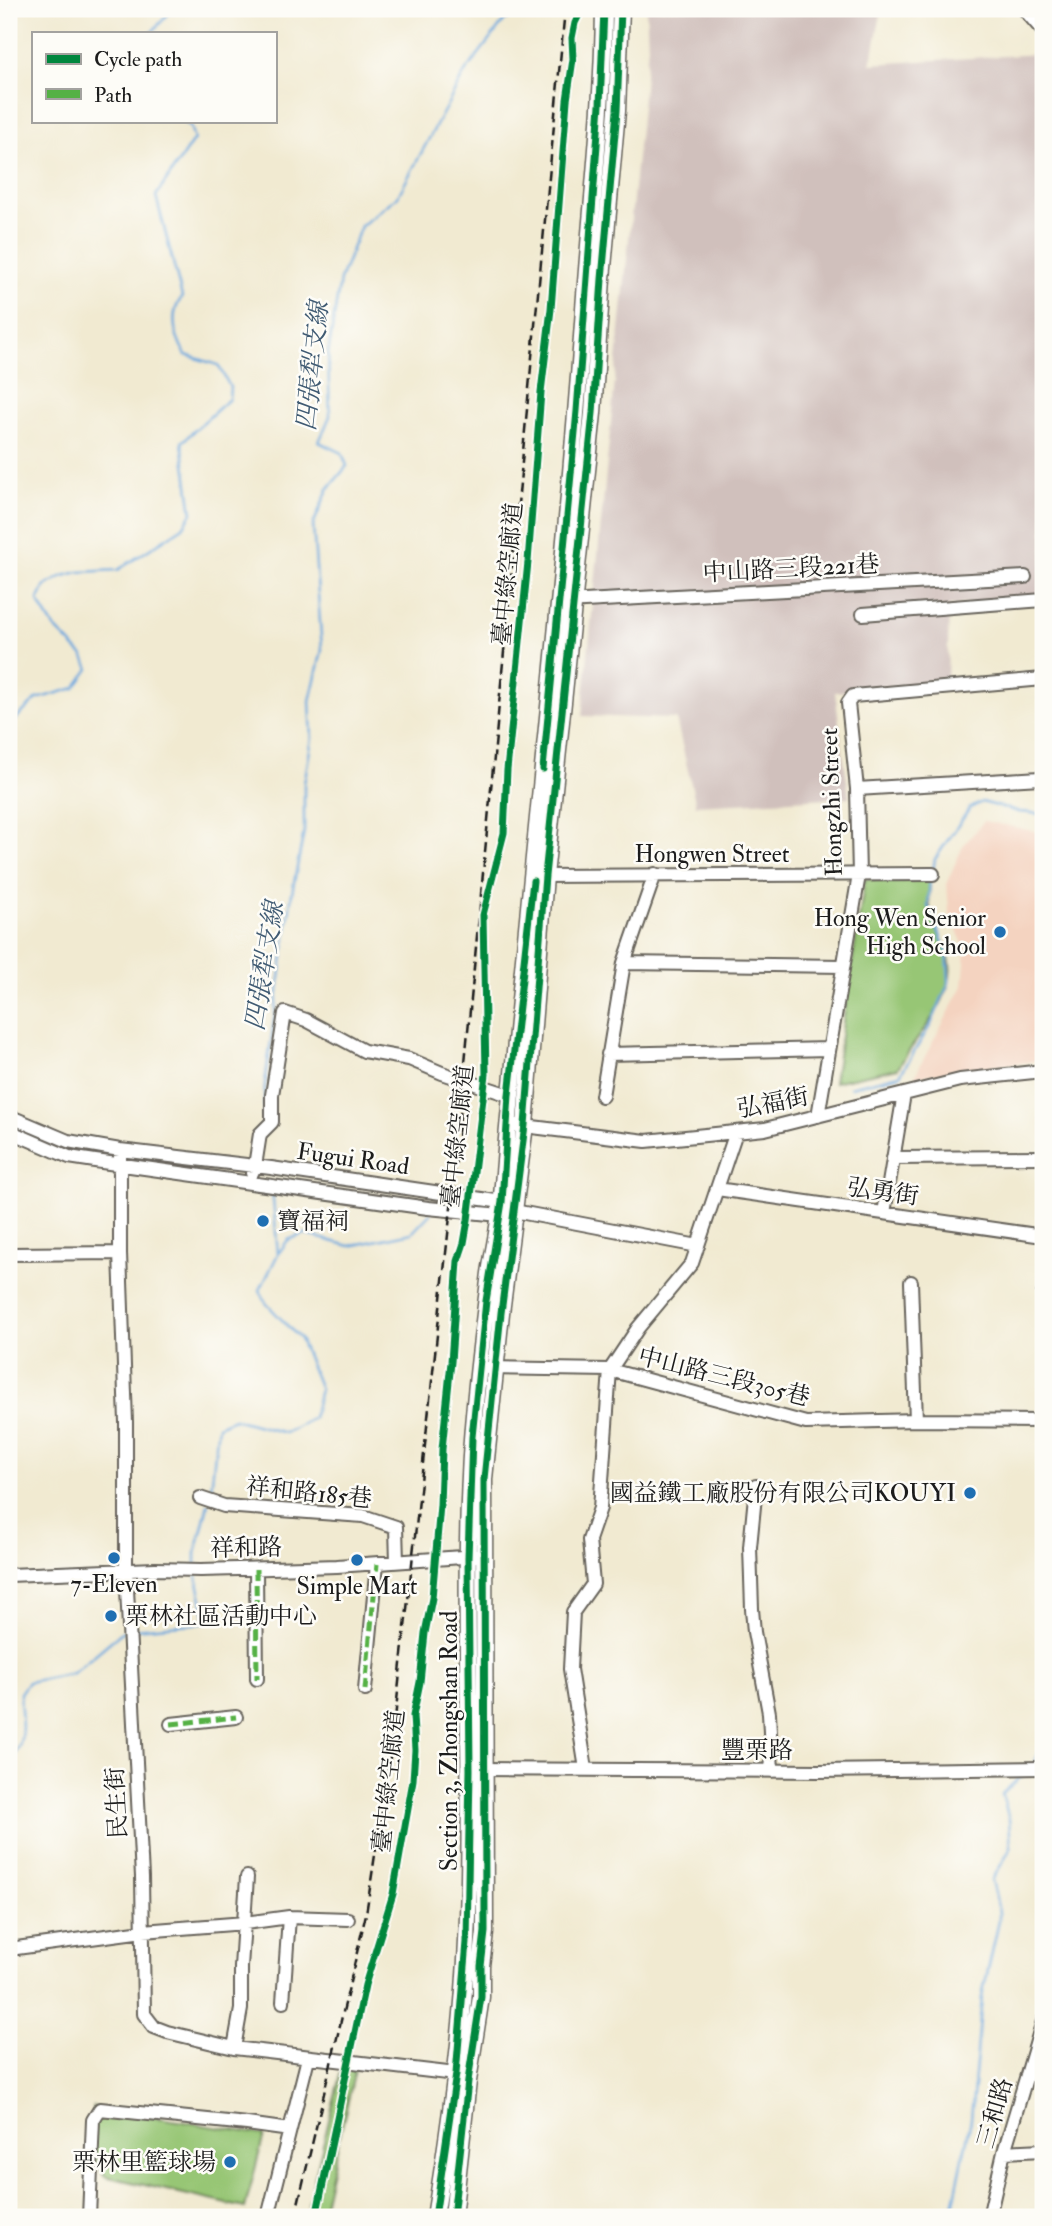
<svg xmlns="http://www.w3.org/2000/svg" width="1052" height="2226" viewBox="0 0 1052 2226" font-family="'IM FELL Double Pica','Noto Serif TC',serif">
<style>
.built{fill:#f4d3c0}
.industrial{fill:#d0c0bc}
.green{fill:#97c674;stroke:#5a7148;stroke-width:2}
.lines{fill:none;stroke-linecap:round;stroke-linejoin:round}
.stream{stroke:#6ca7dd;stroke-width:2.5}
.minor-casing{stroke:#67645b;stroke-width:16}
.major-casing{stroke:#67645b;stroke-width:19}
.minor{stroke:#fff;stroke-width:12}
.major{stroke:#fff;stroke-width:16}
.rail{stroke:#1c1c1c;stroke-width:2.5;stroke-dasharray:10 5;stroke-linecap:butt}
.quiet{stroke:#55b145;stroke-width:5;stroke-dasharray:10 5;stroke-linecap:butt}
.cycleway-casing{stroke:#fdfcf7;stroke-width:11}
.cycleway{stroke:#00873e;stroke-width:7}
.poi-dot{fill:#1f6fb2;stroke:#fdfcf7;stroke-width:2.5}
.labels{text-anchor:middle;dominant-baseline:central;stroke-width:5;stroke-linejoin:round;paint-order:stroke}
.street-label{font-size:24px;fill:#1c1c1c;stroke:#fdfcf7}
.poi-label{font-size:24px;fill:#1c1c1c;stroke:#fdfcf7;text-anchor:end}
.water-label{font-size:26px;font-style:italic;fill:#405b73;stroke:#fdfcf7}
</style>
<rect width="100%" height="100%" fill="#fdfcf7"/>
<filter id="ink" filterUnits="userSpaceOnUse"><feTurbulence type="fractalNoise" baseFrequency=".0143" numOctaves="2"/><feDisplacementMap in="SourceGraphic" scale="14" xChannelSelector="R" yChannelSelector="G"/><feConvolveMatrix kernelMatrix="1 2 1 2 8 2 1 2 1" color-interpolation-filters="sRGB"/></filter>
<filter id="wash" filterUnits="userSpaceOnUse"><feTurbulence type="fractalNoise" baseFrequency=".00686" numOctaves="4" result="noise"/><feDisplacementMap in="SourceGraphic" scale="28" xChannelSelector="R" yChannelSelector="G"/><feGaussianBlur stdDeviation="1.57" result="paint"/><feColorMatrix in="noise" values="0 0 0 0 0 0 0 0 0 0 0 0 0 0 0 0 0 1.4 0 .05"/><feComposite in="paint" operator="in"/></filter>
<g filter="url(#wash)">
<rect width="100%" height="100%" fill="#f1ead1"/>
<!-- built -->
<path class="built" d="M984,821L1043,833V1060L914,1077L963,986L966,951L949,912L947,882L963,846Z"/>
<!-- industrial -->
<path class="industrial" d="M646,9H882L871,64L1039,54L1043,59V596L949,606L947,683L835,692L849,797L696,805L676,719L582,716L648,46Z"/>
<!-- green -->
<path class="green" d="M865,879L930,880C930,888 928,899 930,907C933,925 944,941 949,958C959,996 915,1037 898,1068L834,1082Z
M343,2063L356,2066L321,2217H314L311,2206L308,2205Z
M93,2107L264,2135L245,2208L105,2176L90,2153Z"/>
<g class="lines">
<!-- stream -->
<path class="stream" d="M151,33L173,9
M9,725L37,699L75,688L89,669L84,657L53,626L38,601L45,586L63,576L79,572L118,570L183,527L192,513L182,442L229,399L230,387L218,365L186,355C175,337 168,316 182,297L156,196L194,139L190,126L181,121
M933,870L935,859L970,808L982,802L1019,812L1043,814
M850,1087L900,1075L931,1024L949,982L947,952L928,906L930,879
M263,1124L265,1083L292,893L304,831V784L312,738L310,701L322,650L313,525L328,489L347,466L342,453L319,442L330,416L328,354L340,280L361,226L398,196L465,72L504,21L523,9
M278,1254L288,1240L304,1234L350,1246L412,1233L430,1214
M210,1498L218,1426L234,1419L285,1433L313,1418L320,1389L300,1339L266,1303L260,1290L278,1254L272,1189
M196,1566V1553L208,1504
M133,1629L204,1623L205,1613L196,1573
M9,1758C29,1748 20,1712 20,1693L28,1682L73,1673L123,1631
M1035,1763L1043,1742
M951,2217L971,2119L982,1997L999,1921V1912L992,1880L1011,1848L1009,1819L1002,1794L1025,1773"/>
</g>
</g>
<g filter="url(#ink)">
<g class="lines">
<!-- minor casing -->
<g class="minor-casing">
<path id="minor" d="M1024,9L1043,31
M566,602L1025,577
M863,614L1043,600
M857,789L1040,778L1043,776
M537,876L933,874
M624,963L843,966
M608,1054L829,1049
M602,1096L624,963L655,874
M9,1116L68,1141L120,1150L271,1168L502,1202L508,1207
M818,1116L859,875L857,789L848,703L853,696L1043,679
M516,1125L646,1141L765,1129L960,1080L1043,1071
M9,1131L69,1157L95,1161L428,1208L500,1215L514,1211L698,1246
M120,1150V1253L126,1422V1570L142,1877L144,2014L154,2027L167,2032L234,2048L456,2074L462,2077
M893,1158L1043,1157
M252,1173L255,1166L260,1134L272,1122V1095L285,1013L306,1020L364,1051L409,1059L442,1073L509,1095
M717,1189L1043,1236
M884,1213L904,1094
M9,1254L120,1253
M911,1282L916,1420
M1043,1295V1294
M487,1368L610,1370L806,1423L916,1420L1043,1421
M756,1486L750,1547L752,1609L754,1632L769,1713L772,1771
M200,1498L224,1506L363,1516L396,1527L397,1562
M256,1569L257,1679
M9,1575L155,1569L201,1570L337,1566L476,1556
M365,1690L377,1564
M171,1724L236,1717
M477,1769L819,1771L1043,1768
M586,1769L570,1669L573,1612L593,1584L589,1540L600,1508L610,1370L638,1328L692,1263L736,1132
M9,1949L143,1931L245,1923L289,1917L348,1919
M283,2002L289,1917
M234,2048L241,2009V1967L247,1877
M1004,2152L1043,2150
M89,2217L93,2120L100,2109L247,2124L290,2130
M268,2217L308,2058
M989,2217L1004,2152L1043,2021"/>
</g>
<!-- major casing -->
<g class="major-casing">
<path id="major" d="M435,2217C450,2126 463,2033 467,1941C475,1774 461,1606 472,1439C476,1384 483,1328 490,1273C494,1248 500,1222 502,1196C527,900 563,605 584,309C591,209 603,109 604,9
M453,2217L468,2081L481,1997V1966L485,1932L484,1479L501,1313L525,1125L545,876L593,413L602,279L617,111L621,9"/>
</g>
<!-- minor -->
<use href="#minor" class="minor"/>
<!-- major -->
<use href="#major" class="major"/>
<!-- rail -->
<path class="rail" d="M295,2217L366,1914L393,1737L453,1189L565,9"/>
<!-- quiet -->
<path class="quiet" d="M256,1569L257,1679
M365,1690L377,1564
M171,1724L236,1717"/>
<!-- cycleway casing -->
<g class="cycleway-casing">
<path id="cycleway" d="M543,769L577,411L600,105L604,9
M316,2217L365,1985L393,1894L413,1780L415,1750L413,1716L420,1682L425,1633L432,1598L440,1505L442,1449L451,1362L458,1261L464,1243L468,1220L486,1074L483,915L504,833L507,770L528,562L541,392L551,309L567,100L573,59L572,38L575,23L582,9
M435,2217L456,2074L467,1942L470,1770L468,1558L472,1437L486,1301L502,1202L509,1095L533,881
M453,2217L468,2081L481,1997V1966L485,1932L484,1479L501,1313L525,1125L545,876L593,413L602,279L617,111L621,9"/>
</g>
<!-- cycleway -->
<use href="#cycleway" class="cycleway"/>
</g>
</g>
<!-- markers -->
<g class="poi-dot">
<circle cx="1000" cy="932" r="7"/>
<circle cx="263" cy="1221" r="7"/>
<circle cx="970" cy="1493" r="7"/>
<circle cx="114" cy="1558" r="7"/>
<circle cx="357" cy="1560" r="7"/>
<circle cx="111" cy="1616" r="7"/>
<circle cx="230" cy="2162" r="7"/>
</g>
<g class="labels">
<!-- street labels -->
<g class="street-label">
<text transform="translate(791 569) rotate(-3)">中山路三段221巷</text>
<text transform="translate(508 574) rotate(-85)">臺中綠空廊道</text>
<text transform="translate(832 802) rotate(-92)">Hongzhi Street</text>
<text x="712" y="854">Hongwen Street</text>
<text transform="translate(773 1103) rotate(-11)">弘福街</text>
<text transform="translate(458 1136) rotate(-84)">臺中綠空廊道</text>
<text transform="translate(353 1159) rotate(8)">Fugui Road</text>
<text transform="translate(883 1192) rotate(8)">弘勇街</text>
<text transform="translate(724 1377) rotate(14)">中山路三段305巷</text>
<text transform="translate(309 1493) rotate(6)">祥和路185巷</text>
<text transform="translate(246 1548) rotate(-1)">祥和路</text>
<text transform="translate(449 1741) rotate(-90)">Section 3, Zhongshan Road</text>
<text x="757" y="1750">豐栗路</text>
<text transform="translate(389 1781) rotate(-84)">臺中綠空廊道</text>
<text transform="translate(117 1803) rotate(-93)">民生街</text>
<text transform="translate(995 2113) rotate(-74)">三和路</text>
</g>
<!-- poi labels -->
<g class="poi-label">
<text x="986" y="918">Hong Wen Senior<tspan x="986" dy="28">High School</tspan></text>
<text x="277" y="1221" text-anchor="start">寶福祠</text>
<text x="956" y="1493">國益鐵工廠股份有限公司KOUYI</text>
<text x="114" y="1584" text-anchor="middle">7-Eleven</text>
<text x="357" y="1586" text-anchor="middle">Simple Mart</text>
<text x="125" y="1616" text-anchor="start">栗林社區活動中心</text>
<text x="216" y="2162">栗林里籃球場</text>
</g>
<!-- water labels -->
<g class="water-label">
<text transform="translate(313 366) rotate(-84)">四張犁支線</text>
<text transform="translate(265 966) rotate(-81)">四張犁支線</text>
</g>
</g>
<!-- margin -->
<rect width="1052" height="2226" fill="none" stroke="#fdfcf7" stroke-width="35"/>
<!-- legend -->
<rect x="32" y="32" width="245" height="91" fill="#fdfcf7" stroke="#a3a29f" stroke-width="2"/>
<rect x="46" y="54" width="35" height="10" fill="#00873e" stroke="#a3a29f" stroke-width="2"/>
<text x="94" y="66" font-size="21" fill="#1c1c1c">Cycle path</text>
<rect x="46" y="89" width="35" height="10" fill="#55b145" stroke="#a3a29f" stroke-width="2"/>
<text x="94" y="102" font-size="21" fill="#1c1c1c">Path</text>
</svg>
